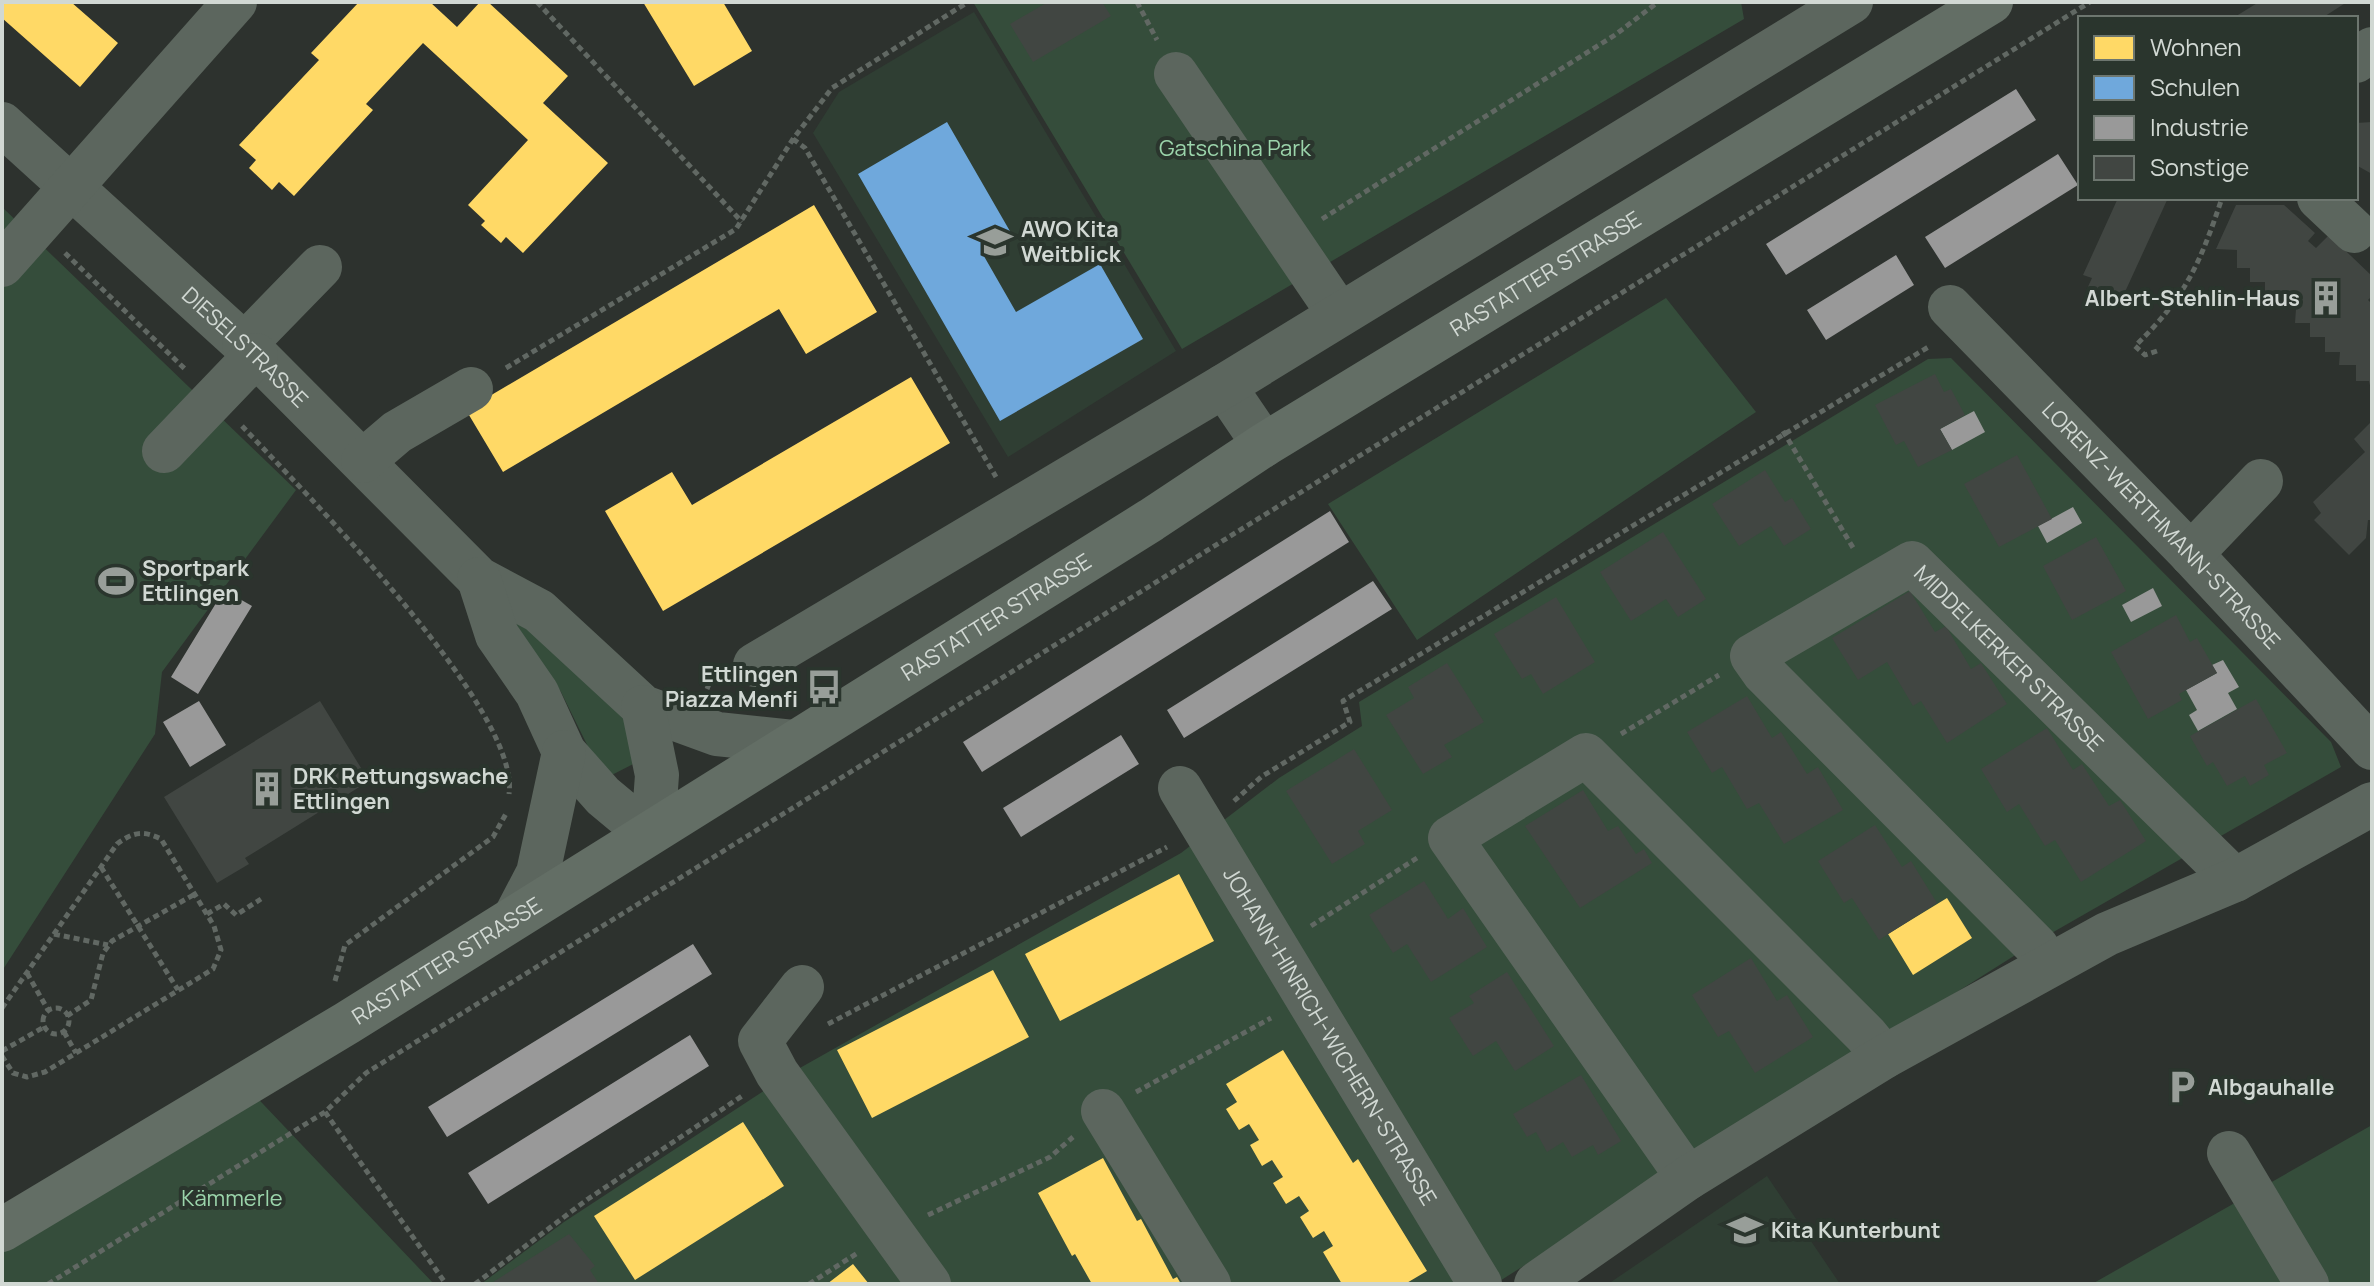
<svg xmlns="http://www.w3.org/2000/svg" width="2374" height="1286" viewBox="0 0 2374 1286" font-family="Manrope,sans-serif">
<style>
.built{fill:#2f3e33}
.green{fill:#354d3b}
.homes{fill:#ffd966}
.schools{fill:#6fa8dc}
.industry{fill:#999}
.building{fill:#414642}
.lines{fill:none;stroke-linecap:round;stroke-linejoin:round}
.path{stroke:#616863;stroke-width:5;stroke-dasharray:6 4;stroke-linecap:butt}
.minor{stroke:#5c665e;stroke-width:44}
.major{stroke:#636e65;stroke-width:44}
.labels{text-anchor:middle;dominant-baseline:central;stroke-width:8;stroke-linejoin:round;paint-order:stroke}
.park-label{font-size:22px;fill:#9bd4ab;stroke:#2a352d}
.poi-label{font-size:22px;font-weight:bold;fill:#d1d8d3;stroke:#2a352d;text-anchor:start}
.street-label{font-size:22px;fill:#d1d8d3;stroke:#2a352d}
</style>
<rect width="100%" height="100%" fill="#2d322e"/>
<!-- built -->
<path class="built" d="M974,12L1176,351L1008,457L813,133L839,92Z
M1767,1176L1840,1284H1608Z"/>
<!-- green -->
<path class="green" d="M973,2H1741L1744,19L1182,349Z
M2,207L296,490L162,672L155,734L2,971Z
M1666,298L1756,412L1417,640L1328,504Z
M1951,358L2331,742L2341,767L2036,942L1495,1284H481L564,1222L791,1073L1181,853L1279,778L1362,726L1359,702L1928,359Z
M515,614L615,700L641,760L604,779L561,692L513,620Z
M246,1086L434,1284H2V1250Z
M2372,1125V1284H2092Z"/>
<!-- homes -->
<path class="homes" d="M2,2H71L118,43L80,87L2,18Z
M359,2H430L457,27L480,2H488L568,76L543,103L608,163L523,253L506,237L501,243L481,225L485,221L468,205L528,140L423,43L366,104L373,110L294,196L279,182L272,190L249,168L256,160L239,145L319,60L311,53Z
M643,2H723L752,51L694,86Z
M814,205L877,312L806,354L779,309L503,472L466,410Z
M911,377L950,443L663,611L605,511L672,472L692,505Z
M1179,874L1214,941L1060,1021L1025,954Z
M1947,898L1972,938L1913,975L1888,934Z
M993,970L1029,1037L872,1118L837,1050Z
M1283,1050L1353,1163L1358,1159L1427,1271L1405,1284H1342L1323,1252L1333,1246L1324,1231L1313,1238L1300,1217L1309,1211L1299,1196L1286,1204L1273,1183L1283,1177L1272,1160L1262,1166L1250,1145L1259,1140L1249,1124L1239,1130L1226,1109L1237,1102L1226,1084Z
M743,1122L784,1186L635,1280L594,1216Z
M1103,1158L1137,1221L1141,1219L1173,1279L1177,1277L1181,1284H1092L1075,1254L1072,1256L1038,1193Z
M853,1264L869,1284H827Z"/>
<!-- schools -->
<path class="schools" d="M947,122L1011,233L981,251L1016,312L1100,264L1143,339L1000,421L858,174Z"/>
<!-- industry -->
<path class="industry" d="M2016,89L2036,120L1786,275L1766,244Z
M2058,154L2078,185L1945,268L1925,237Z
M1896,255L1914,285L1826,340L1807,310Z
M1974,411L1985,432L1952,450L1940,429Z
M2073,507L2082,523L2047,543L2038,526Z
M1330,511L1349,542L982,772L963,742Z
M1373,581L1392,609L1184,738L1167,710Z
M2153,588L2162,606L2131,622L2122,605Z
M224,590L252,606L198,694L171,677Z
M2223,660L2239,687L2228,693L2237,709L2198,731L2189,715L2197,710L2186,690L2217,673L2212,665Z
M199,701L226,745L190,767L163,722Z
M1121,735L1139,764L1021,837L1003,808Z
M693,944L712,974L447,1137L428,1107Z
M690,1035L709,1066L488,1204L468,1173Z"/>
<!-- building -->
<path class="building" d="M1048,2H1102L1111,16L1033,62L1010,24Z
M2259,2H2347L2322,18H2233Z
M2372,122V174L2356,165V123Z
M2118,198H2168L2119,305L2086,291L2092,278L2083,275Z
M2236,205H2284L2315,233L2308,241L2316,248L2329,235L2372,276V296L2368,300L2372,304V394L2369,381H2356V365H2339L2340,352H2325V337H2310V323H2295L2296,309L2280,308L2281,294L2265,295V282H2250V268H2237V250L2216,249Z
M1935,374L1944,392L1951,389L1965,415L1940,429L1952,450L1918,467L1904,441L1896,445L1875,405Z
M2372,421V520H2368L2366,538L2349,555L2314,520L2321,513L2313,502L2365,452L2354,439Z
M2017,455L2052,519L1999,547L1964,484Z
M1765,470L1785,502L1792,498L1811,529L1784,546L1771,526L1739,546L1712,504Z
M1663,532L1706,599L1678,617L1666,599L1631,621L1600,572Z
M2096,537L2126,591L2072,620L2043,566Z
M1910,591L1935,632L1946,626L1971,669L1981,663L2007,704L1947,743L1921,701L1913,706L1887,662L1858,680L1832,638Z
M1556,597L1595,662L1543,694L1531,674L1522,679L1494,634Z
M2176,615L2190,642L2197,638L2217,673L2179,694L2182,700L2148,719L2111,652Z
M1447,663L1484,722L1444,745L1452,757L1423,774L1386,715L1414,698L1408,687Z
M1747,696L1772,738L1781,732L1807,774L1818,767L1843,810L1784,844L1759,803L1747,809L1722,767L1712,773L1687,732Z
M2256,699L2287,753L2264,765L2269,775L2250,786L2245,776L2227,786L2213,762L2207,766L2190,736Z
M320,701L369,781L245,858L249,864L217,883L164,797Z
M2047,728L2073,770L2082,764L2109,806L2120,800L2146,841L2081,882L2055,840L2045,846L2019,804L2007,812L1981,769Z
M1354,749L1392,810L1358,831L1365,844L1332,864L1286,791Z
M1583,790L1608,831L1618,826L1636,854L1644,849L1652,863L1580,908L1525,826Z
M1875,825L1902,867L1911,861L1937,903L1879,940L1852,898L1844,903L1818,861Z
M1424,881L1448,919L1463,908L1487,947L1431,982L1407,944L1393,953L1369,915Z
M1751,958L1777,1001L1787,995L1813,1037L1755,1073L1729,1031L1718,1037L1692,995Z
M1507,972L1554,1046L1515,1071L1496,1041L1473,1056L1449,1018L1474,1003L1469,996Z
M1581,1075L1621,1141L1598,1155L1593,1145L1572,1157L1563,1142L1547,1152L1536,1132L1527,1137L1513,1114Z
M569,1234L595,1266L590,1270L599,1284H490Z"/>
<g class="lines">
<!-- path -->
<path class="path" d="M537,2L742,222
M1137,2L1157,40
M793,139L805,148L996,477
M1322,219L1615,35L1658,2
M65,253L187,371
M2157,351L2145,355L2135,346C2185,298 2200,264 2222,198
M506,368L736,229L793,139L832,88L968,2
M242,426C303,491 521,709 509,794
M1783,431L1855,551
M707,689L715,669
M1621,734L1719,675
M1234,801L1261,777L1350,722L1343,701L1930,346
M101,867L178,990
M207,914L224,904L236,915L261,899
M1311,926L1417,858
M54,934L108,945
M27,973L48,1010
M335,981L345,945L493,837L507,812
M2,1008L117,844C133,832 143,830 161,839L214,926L221,950L213,969L45,1072L27,1077L13,1073L2,1056
M43 1021a13 13 0 1 1 26 0a13 13 0 1 1-26 0Z
M67,1016L91,1000L103,953L112,941L195,894
M828,1024L1167,847
M64,1032L76,1053
M2,1051L44,1027
M1136,1092L1271,1018
M325,1112L446,1284
M928,1215L1050,1157L1073,1137
M48,1284L325,1112L366,1073L2090,2
M475,1284L588,1199L742,1096
M809,1284L859,1252"/>
<!-- minor -->
<g class="minor">
<path d="M2356,61L2372,49"/>
<path d="M1176,74L1339,314"/>
<path id="s1" d="M2,124L256,355L479,579L539,611L643,707L717,734L793,742"/>
<path d="M2319,198L2354,231"/>
<path d="M2,265L235,2"/>
<path id="s2" d="M1950,307L2191,554L2372,748"/>
<path d="M244,345L320,267"/>
<path d="M1224,386L1264,445"/>
<path d="M164,451L256,355"/>
<path d="M363,461L397,432L471,389"/>
<path d="M2191,554L2261,481"/>
<path d="M479,579L497,635L537,693L564,752L603,796L627,816L653,830L657,775L643,707"/>
<path d="M755,665L1224,386L1851,2"/>
<path id="s3" d="M1180,788L1480,1284"/>
<path d="M515,917L538,873L564,752"/>
<path id="s4" d="M2047,966L2037,947L1764,673L1752,656L1912,563L2235,880"/>
<path d="M802,987L760,1041L777,1073L929,1284"/>
<path d="M1103,1111L1209,1284"/>
<path d="M2229,1153L2307,1284"/>
<path d="M1688,1178L1450,838L1586,755L1866,1035L1884,1057"/>
<path d="M1536,1284L1688,1178L1884,1057L2107,934L2235,880L2372,804"/>
</g>
<!-- major -->
<path class="major" id="s5" d="M2,1230L347,1023L1151,520L1264,445L1991,2"/>
</g>
<!-- icons -->
<defs>
<g id="school-bare" transform="scale(2.76)"><path d="M0-5L7-2L0 1L-7-2ZM-4 1L0 2.5L4 1V4Q0 6-4 4Z" fill="#989e99" stroke="#2a352d" stroke-width="2.5" paint-order="stroke"/></g>
<g id="building-bare" transform="scale(2.76)"><path d="M-4-6H4V6H1V3H-1V6H-4ZM-2.5-4.3h1.7v1.8h-1.7ZM.8-4.3h1.7v1.8H.8ZM-2.5-1h1.7V.8h-1.7ZM.8-1h1.7V.8H.8Z" fill="#989e99" stroke="#2a352d" stroke-width="2.5" paint-order="stroke"/></g>
<g id="stadium-bare" transform="scale(2.76)"><path d="M0-5a6.5 5 0 1 0 0 10a6.5 5 0 1 0 0-10ZM-3.5-1.8h7v3.6h-7Z" fill="#989e99" stroke="#2a352d" stroke-width="2.5" paint-order="stroke"/></g>
<g id="bus-bare" transform="scale(2.76)"><path d="M-5-6H5V4H4V6H2V4H-2V6H-4V4H-5ZM-3.5-4V0h7V-4ZM-3.5 1.2v1.5H-2V1.2ZM2 1.2v1.5H3.5V1.2Z" fill="#989e99" stroke="#2a352d" stroke-width="2.5" paint-order="stroke"/></g>
<g id="parking-bare" transform="scale(2.76)"><path d="M-3.5-5.5H1a3.5 3.5 0 0 1 0 7H-1V5.5H-3.5ZM-1-3.4V-.6H.8a1.4 1.4 0 0 0 0-2.8Z" fill="#989e99" stroke="#2a352d" stroke-width="2.5" paint-order="stroke"/></g>
</defs>
<g fill-rule="evenodd">
<use href="#school-bare" x="995" y="242"/>
<use href="#building-bare" x="2326" y="298"/>
<use href="#stadium-bare" x="116" y="581"/>
<use href="#bus-bare" x="824" y="687"/>
<use href="#building-bare" x="267" y="789"/>
<use href="#parking-bare" x="2182" y="1087"/>
<use href="#school-bare" x="1745" y="1230"/>
</g>
<g class="labels">
<!-- park labels -->
<g class="park-label">
<text x="1235" y="148">Gatschina Park</text>
<text x="232" y="1198">Kämmerle</text>
</g>
<!-- poi labels -->
<g class="poi-label">
<text x="1021" y="229">AWO Kita<tspan x="1021" dy="25">Weitblick</tspan></text>
<text x="2300" y="298" text-anchor="end">Albert-Stehlin-Haus</text>
<text x="142" y="568">Sportpark<tspan x="142" dy="25">Ettlingen</tspan></text>
<text x="798" y="674" text-anchor="end">Ettlingen<tspan x="798" dy="25">Piazza Menfi</tspan></text>
<text x="293" y="776">DRK Rettungswache<tspan x="293" dy="25">Ettlingen</tspan></text>
<text x="2208" y="1087">Albgauhalle</text>
<text x="1771" y="1230">Kita Kunterbunt</text>
</g>
<!-- street labels -->
<g class="street-label">
<text stroke="none"><textPath href="#s5" startOffset="1816">RASTATTER STRASSE</textPath></text>
<text stroke="none"><textPath href="#s1" startOffset="330">DIESELSTRASSE</textPath></text>
<text stroke="none"><textPath href="#s2" startOffset="304">LORENZ-WERTHMANN-STRASSE</textPath></text>
<text stroke="none"><textPath href="#s5" startOffset="1168">RASTATTER STRASSE</textPath></text>
<text stroke="none"><textPath href="#s4" startOffset="750">MIDDELKERKER STRASSE</textPath></text>
<text stroke="none"><textPath href="#s5" startOffset="520">RASTATTER STRASSE</textPath></text>
<text stroke="none"><textPath href="#s3" startOffset="290">JOHANN-HINRICH-WICHERN-STRASSE</textPath></text>
</g>
</g>
<!-- border -->
<rect width="2374" height="1286" fill="none" stroke="#d1d8d3" stroke-width="8"/>
<!-- legend -->
<rect x="2078" y="16" width="280" height="184" fill="#2a352d" stroke="#6d766f" stroke-width="2"/>
<rect x="2094" y="36" width="40" height="24" fill="#ffd966" stroke="#6d766f" stroke-width="2"/>
<text x="2150" y="56" font-size="24" fill="#d1d8d3">Wohnen</text>
<rect x="2094" y="76" width="40" height="24" fill="#6fa8dc" stroke="#6d766f" stroke-width="2"/>
<text x="2150" y="96" font-size="24" fill="#d1d8d3">Schulen</text>
<rect x="2094" y="116" width="40" height="24" fill="#999999" stroke="#6d766f" stroke-width="2"/>
<text x="2150" y="136" font-size="24" fill="#d1d8d3">Industrie</text>
<rect x="2094" y="156" width="40" height="24" fill="#414642" stroke="#6d766f" stroke-width="2"/>
<text x="2150" y="176" font-size="24" fill="#d1d8d3">Sonstige</text>
</svg>
